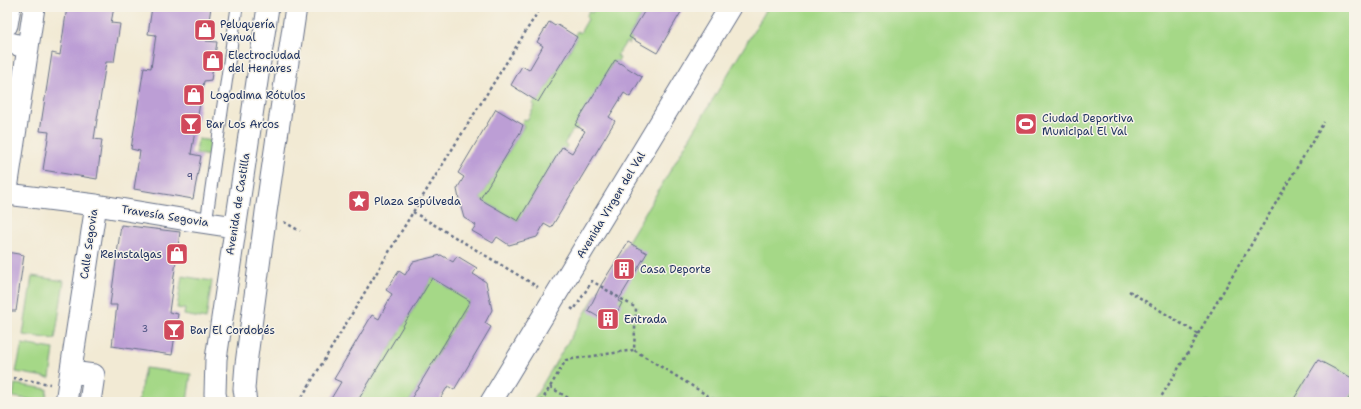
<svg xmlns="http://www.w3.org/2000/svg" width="1361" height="409" viewBox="0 0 1361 409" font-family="'Shantell Sans',sans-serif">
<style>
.green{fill:#a5d887;stroke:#608472}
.building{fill:#bc9ed5}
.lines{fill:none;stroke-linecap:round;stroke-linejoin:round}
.service-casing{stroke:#667087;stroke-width:13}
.minor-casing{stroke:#667087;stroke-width:23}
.path{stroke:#667087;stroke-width:2.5;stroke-dasharray:3 3;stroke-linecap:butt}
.service{stroke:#fff;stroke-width:11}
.minor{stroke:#fff;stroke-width:21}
.labels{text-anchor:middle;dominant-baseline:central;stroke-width:3;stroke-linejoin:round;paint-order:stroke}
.number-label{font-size:9px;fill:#434b7c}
.poi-label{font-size:11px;fill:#1b2f5e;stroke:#f7f3e8;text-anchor:start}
.street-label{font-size:11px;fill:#1b2f5e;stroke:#f7f3e8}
</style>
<rect width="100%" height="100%" fill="#f7f3e8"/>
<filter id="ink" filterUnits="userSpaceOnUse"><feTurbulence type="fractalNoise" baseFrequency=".025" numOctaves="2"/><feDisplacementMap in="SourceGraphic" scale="8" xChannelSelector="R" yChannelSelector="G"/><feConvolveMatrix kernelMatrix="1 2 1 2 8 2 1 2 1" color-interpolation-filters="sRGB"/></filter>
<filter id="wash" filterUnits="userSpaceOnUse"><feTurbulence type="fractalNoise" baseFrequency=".012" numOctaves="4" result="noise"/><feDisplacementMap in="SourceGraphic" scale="16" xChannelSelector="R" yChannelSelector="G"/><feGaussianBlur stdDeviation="0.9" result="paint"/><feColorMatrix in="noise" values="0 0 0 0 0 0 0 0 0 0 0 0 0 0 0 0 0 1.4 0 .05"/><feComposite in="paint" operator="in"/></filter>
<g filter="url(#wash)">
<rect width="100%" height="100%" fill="#f2ead4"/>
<!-- green -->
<path class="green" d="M595,7H647L643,13L646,15L640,18L629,37L632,39L629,44L626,42L617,56L620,58L617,64L613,62L576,131L573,130L564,144L567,146L564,151L561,149L524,211L523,219L520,217L518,221L480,199L524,126L521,124L524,119L527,120L535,106L533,104L536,99L539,100L562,62V55L566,57L576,38L574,37L577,31L580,33L588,19L586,17L589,11L592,13Z
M768,7H1354V402H532Z
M198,139L213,141L211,156L196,154Z
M32,276L64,281L55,339L23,335Z
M182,276L212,281L206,319L184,315L185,309L177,308Z
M432,278L436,280L438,278C444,287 455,294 467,295L466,298L470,301L467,305L470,307L466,313L463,311L452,329L455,331L449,335L409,402H357L359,399L356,397L360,392L363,394L386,355L383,354L386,348L389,350L400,332L397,330L400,325L403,326Z
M22,344L54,349L50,378L16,372Z
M145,368L191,374L187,402H138Z
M15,384L47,389L46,402L13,397Z"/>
<g id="blocks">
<!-- building -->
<path class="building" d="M67,7H114L111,23L120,24L114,62H106L94,139L102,140L97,179L43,170L49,132L40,131L52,53L60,55Z
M152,7H211L206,41L217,42L211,80L204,81L191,154L201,156L193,199L134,189L140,151L131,149L144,67L151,68L156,35L148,34Z
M647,7H684L657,53L629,37Z
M549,22L555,26L556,24L577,37L538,102L511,85L522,66L529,70L543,46L537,42Z
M615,60L642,77L630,97L624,93L609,117L615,121L551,228L544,224L537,237L509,245L497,237L493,243L472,231L476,225L464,218L460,204L457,189L464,177L458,173L496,109L523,125L521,131L480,199L518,221L562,147L572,153L585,131L575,125Z
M121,225L180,232L169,312L178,314L172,355L112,346L117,305H110Z
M628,242L647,253L618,301L622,303L611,324L588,311L601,285Z
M7,252L24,255L16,311H7Z
M441,255L453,262L457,256L477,268L473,274L486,282L492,310L485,323L491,327L454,390L448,386L438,402H409L470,301L432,278L357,402H329L341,382L334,379L372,315L379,319L392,294L386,290L399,271L405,275L413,262Z
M1318,360L1354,379V390L1347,402H1292Z"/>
</g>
</g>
<g filter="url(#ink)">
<use href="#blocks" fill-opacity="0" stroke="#667087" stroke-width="1"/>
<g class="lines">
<!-- service casing -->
<g class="service-casing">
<path id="service" d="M206,223L237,7"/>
</g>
<!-- minor casing -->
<g class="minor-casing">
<path id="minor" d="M7,25L10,7
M7,42L28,48
M7,189L34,7
M7,194L96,205L187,220L235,227
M71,372L94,375L90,402
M66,402L96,205
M217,402L215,394L216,359L268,7
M246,402L244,389L246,364L266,212L296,7
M491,402L730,7"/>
</g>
<!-- path -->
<path class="path" d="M413,212L538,287
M284,222L300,231
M1129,291L1198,334L1192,346L1158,402
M571,308L574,310L592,281L636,308L634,350L718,402
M1198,334L1324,122
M7,377L50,384
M550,387L575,402
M299,402L413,212L541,7
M541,402L566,360L634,350"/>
<!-- service -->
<use href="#service" class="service"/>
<!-- minor -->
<use href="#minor" class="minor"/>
</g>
</g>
<!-- icons -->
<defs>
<g id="shop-square" transform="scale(1.15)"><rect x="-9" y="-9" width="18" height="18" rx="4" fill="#d1495b" stroke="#f7f3e8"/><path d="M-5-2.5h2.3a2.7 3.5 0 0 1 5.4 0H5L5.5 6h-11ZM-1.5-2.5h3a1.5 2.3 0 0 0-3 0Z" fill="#fff"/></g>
<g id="bar-square" transform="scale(1.15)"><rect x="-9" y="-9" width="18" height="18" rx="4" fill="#d1495b" stroke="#f7f3e8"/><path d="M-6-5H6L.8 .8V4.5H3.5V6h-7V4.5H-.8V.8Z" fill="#fff"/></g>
<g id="stadium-square" transform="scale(1.15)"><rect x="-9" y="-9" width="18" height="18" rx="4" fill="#d1495b" stroke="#f7f3e8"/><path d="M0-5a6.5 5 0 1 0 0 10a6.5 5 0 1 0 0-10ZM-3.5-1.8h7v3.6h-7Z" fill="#fff"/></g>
<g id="sight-square" transform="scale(1.15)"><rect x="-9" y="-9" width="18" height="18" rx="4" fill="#d1495b" stroke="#f7f3e8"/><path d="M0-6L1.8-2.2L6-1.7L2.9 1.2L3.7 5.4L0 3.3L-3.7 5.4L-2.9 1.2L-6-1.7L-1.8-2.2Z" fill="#fff"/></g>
<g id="building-square" transform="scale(1.15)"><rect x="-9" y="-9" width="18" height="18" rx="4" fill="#d1495b" stroke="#f7f3e8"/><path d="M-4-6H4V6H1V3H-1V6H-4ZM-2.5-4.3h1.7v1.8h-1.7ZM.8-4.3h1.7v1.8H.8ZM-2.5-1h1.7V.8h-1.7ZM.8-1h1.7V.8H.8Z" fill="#fff"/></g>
</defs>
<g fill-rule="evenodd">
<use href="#shop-square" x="205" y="30"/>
<use href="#shop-square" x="213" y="61"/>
<use href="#shop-square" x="194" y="95"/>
<use href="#bar-square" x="191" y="124"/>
<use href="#stadium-square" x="1026" y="124"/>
<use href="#sight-square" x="359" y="201"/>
<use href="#shop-square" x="177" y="254"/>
<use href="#building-square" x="624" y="269"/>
<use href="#building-square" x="608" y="319"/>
<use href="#bar-square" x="174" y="330"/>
</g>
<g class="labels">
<!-- number labels -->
<g class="number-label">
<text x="190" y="177">9</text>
<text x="145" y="329">3</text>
</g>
<!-- poi labels -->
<g class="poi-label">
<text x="220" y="24">Peluquería<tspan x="220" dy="13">Venual</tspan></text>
<text x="228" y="55">Electrociudad<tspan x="228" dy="13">del Henares</tspan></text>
<text x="210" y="95">Logodima Rótulos</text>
<text x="1042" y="118">Ciudad Deportiva<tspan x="1042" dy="13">Municipal El Val</tspan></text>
<text x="206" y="124">Bar Los Arcos</text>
<text x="374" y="201">Plaza Sepúlveda</text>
<text x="162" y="254" text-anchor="end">Reinstalgas</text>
<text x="640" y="269">Casa Deporte</text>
<text x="624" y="319">Entrada</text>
<text x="190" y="330">Bar El Cordobés</text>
</g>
<!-- street labels -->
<g class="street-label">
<text transform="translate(238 204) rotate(-81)">Avenida de Castilla</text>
<text transform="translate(611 205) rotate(-59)">Avenida Virgen del Val</text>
<text transform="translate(165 216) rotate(9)">Travesía Segovia</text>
<text transform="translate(89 244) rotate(-82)">Calle Segovia</text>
</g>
</g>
<!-- margin -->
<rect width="1361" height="409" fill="none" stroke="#f7f3e8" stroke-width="24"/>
</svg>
